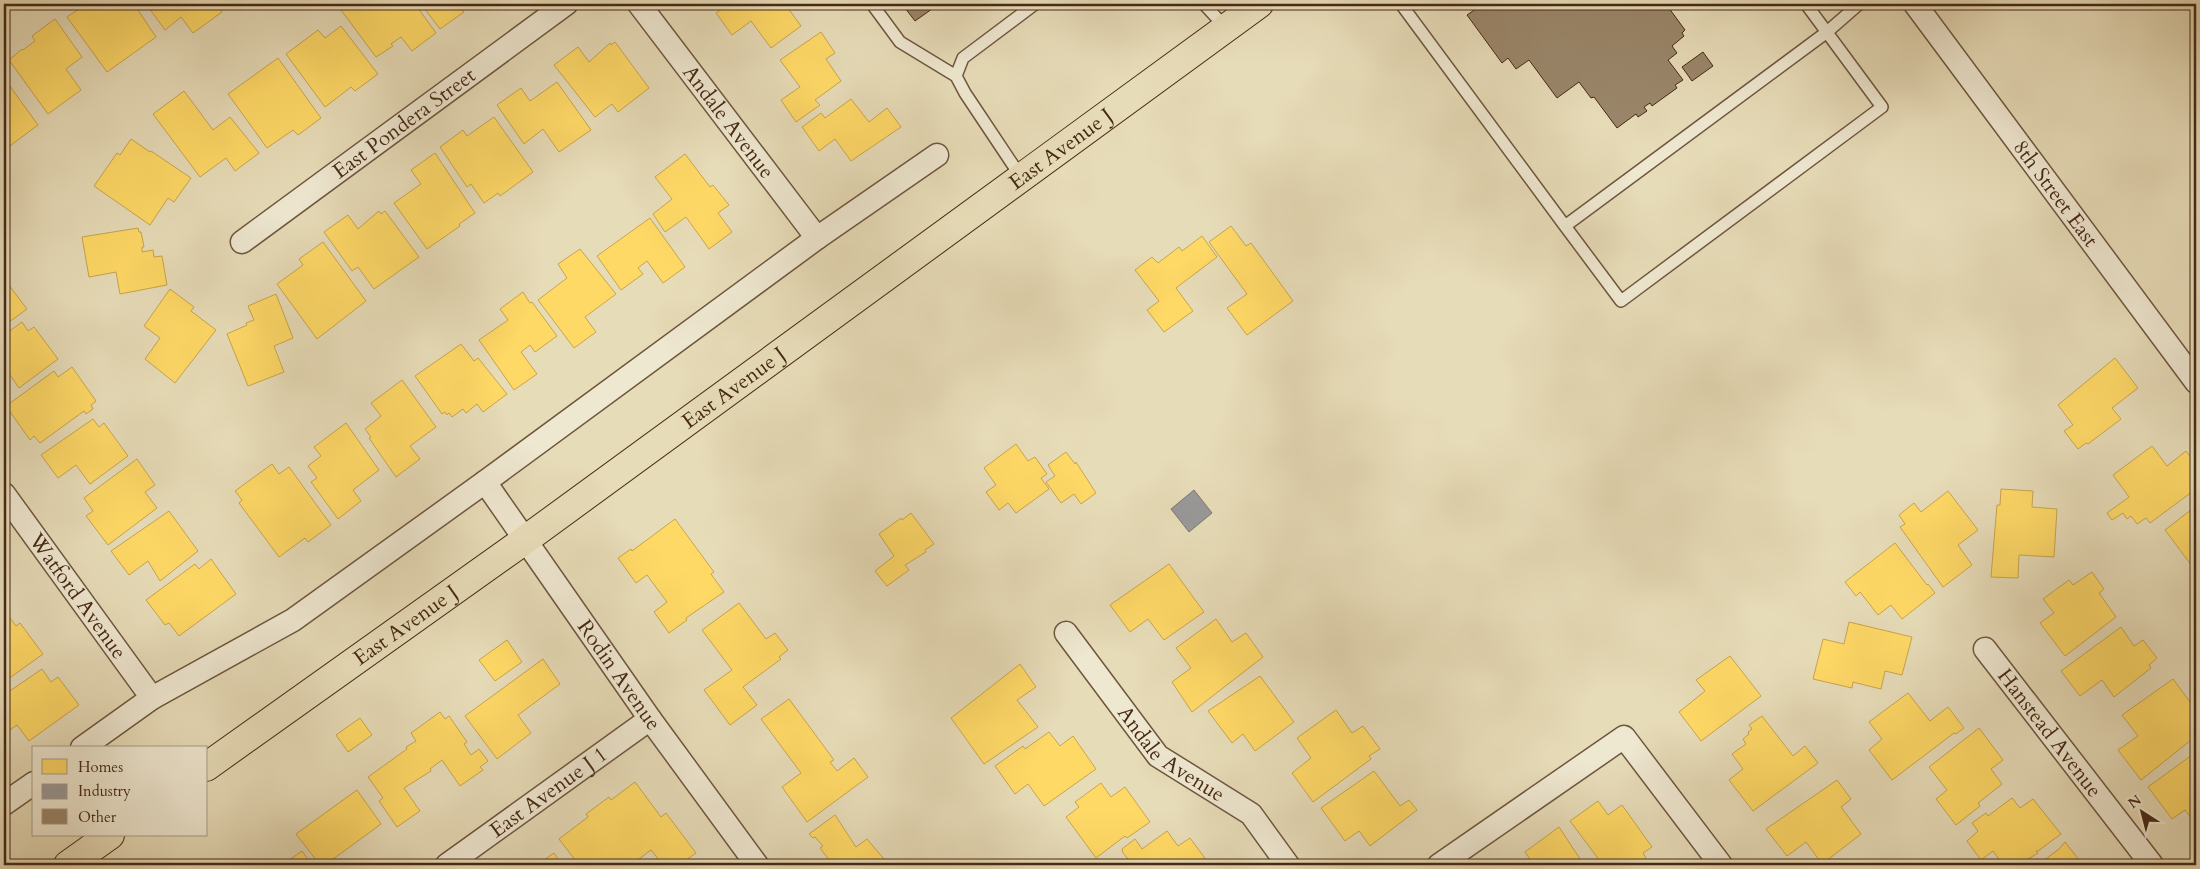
<svg xmlns="http://www.w3.org/2000/svg" width="2200" height="869" viewBox="0 0 2200 869" font-family="Cardo,serif">
<style>
.homes{fill:#ffd966;stroke:#c8a44e}
.industry{fill:#999;stroke:#807771}
.building{fill:#9a866a;stroke:#462915}
.lines{fill:none;stroke-linecap:round;stroke-linejoin:round}
.service-casing{stroke:#6e563e;stroke-width:14}
.minor-casing{stroke:#6e563e;stroke-width:25}
.primary-casing{stroke:#462915;stroke-width:30}
.service{stroke:#efe8d1;stroke-width:11}
.minor{stroke:#efe8d1;stroke-width:22}
.primary{stroke:#e7dcb8;stroke-width:28}
.labels{text-anchor:middle;dominant-baseline:central;stroke-width:5;stroke-linejoin:round;paint-order:stroke}
.street-label{font-size:21px;fill:#462915;stroke:#efe8d1}
</style>
<rect width="100%" height="100%" fill="#e7dcb8"/>
<filter id="stains"><feTurbulence type="fractalNoise" baseFrequency=".004" numOctaves="4"/><feColorMatrix values="0 0 0 0 .2 0 0 0 0 .09 0 0 0 0 .02 0 0 0 .5 -.17"/></filter>
<radialGradient id="worn" r=".72"><stop offset=".6" stop-color="#630" stop-opacity="0"/><stop offset="1" stop-color="#630" stop-opacity=".3"/></radialGradient>
<!-- homes -->
<path class="homes" d="M86,4H134L156,37L107,72L67,17Z
M143,4H216L222,12L193,33L181,17L165,30L149,8L147,10Z
M347,4H386L389,8L395,4H415L436,33L412,51L401,37L391,44L393,46L376,57L341,10Z
M421,4H458L464,12L440,29Z
M729,4H785L801,26L771,48L751,21L732,35L716,13Z
M55,19L82,57L66,69L81,90L48,114L9,60L22,49L23,50L35,41L32,36Z
M341,26L378,74L355,91L351,87L325,107L286,54L318,30L325,38Z
M821,32L835,53L826,59L841,81L815,100L820,105L796,122L781,100L800,87L780,60Z
M615,42L649,88L618,112L612,104L595,117L554,65L578,47L589,62L610,43L611,45Z
M278,58L321,118L298,135L293,130L267,148L228,94Z
M4,78L38,125L7,148L4,144Z
M557,82L591,130L559,152L543,129L524,144L497,105L521,88L530,101Z
M184,91L213,130L230,117L259,153L235,171L226,158L200,177L153,114Z
M851,99L869,122L887,108L901,127L851,161L835,139L819,151L802,127L821,113L825,118Z
M494,117L533,172L500,196L498,193L484,203L471,184L467,187L440,147L463,130L467,136Z
M131,139L150,152L151,151L191,178L174,202L168,198L150,225L94,186L117,153L120,155Z
M435,153L475,213L459,224L460,226L427,249L394,203L421,184L411,170Z
M685,154L710,187L713,185L729,205L718,213L732,232L709,249L686,217L665,232L653,214L672,199L655,177Z
M379,211L381,214L385,211L419,257L374,289L358,267L352,271L324,232L348,215L358,229Z
M650,218L685,267L663,283L647,261L638,268L643,274L621,290L597,256Z
M1231,226L1246,246L1251,243L1293,301L1247,335L1227,308L1247,294L1209,242Z
M138,228L139,232H141L144,247H142V252L153,250L154,257L162,256L167,285L120,294L116,272L89,277L82,237Z
M1202,236L1217,257L1176,288L1193,311L1164,332L1147,310L1159,301L1135,270L1152,257L1158,263L1179,247L1182,251Z
M323,242L366,301L317,339L277,284L303,265L299,259Z
M580,249L616,294L585,317L596,332L574,348L538,300L567,278L558,264Z
M8,284L27,309L5,325L4,287Z
M170,289L194,307L191,311L216,330L175,383L145,359L160,338L144,326Z
M523,292L530,303L532,302L557,336L535,352L530,345L521,352L537,374L514,390L479,340L508,320L500,309Z
M276,294L293,338L274,346L284,372L248,386L227,334L247,325L246,323L254,320L248,306Z
M22,322L28,331L34,327L58,359L19,388L6,369L4,370V335Z
M461,344L474,361L478,358L507,394L483,412L477,404L466,413L463,409L452,417L449,413L447,415L445,412L442,414L415,376Z
M2115,358L2138,388L2112,408L2121,419L2088,444L2086,443L2078,449L2064,431L2073,425L2058,405Z
M72,367L96,401L91,405L93,409L86,414L84,411L40,443L34,436L30,440L6,406L54,371L58,377Z
M402,380L436,427L410,446L420,459L396,477L369,438L371,437L365,429L381,416L371,403Z
M93,419L99,427L104,423L128,456L90,484L76,465L58,478L41,455Z
M346,423L379,470L353,490L361,501L338,519L311,482L317,478L308,466L321,456L314,447Z
M1016,444L1028,461L1035,457L1047,474L1041,478L1049,489L1016,513L1008,503L999,510L986,492L996,485L984,468Z
M2152,446L2167,466L2186,451L2196,464V489L2150,523L2146,518L2137,524L2131,516L2127,519L2123,513L2112,520L2107,513L2129,497L2113,475Z
M1066,452L1075,464L1076,462L1096,493L1081,504L1074,494L1061,503L1046,482L1055,476L1048,465Z
M137,459L155,485L145,492L157,508L108,545L86,516L93,511L84,498Z
M272,464L279,474L289,467L331,525L308,542L305,538L279,557L239,503L242,500L235,491Z
M2001,489L2033,491L2032,507L2057,509L2054,557L2019,555L2018,578L1991,577L1997,505H2000Z
M1948,491L1978,530L1958,545L1972,565L1943,587L1900,527L1905,524L1899,515L1914,503L1921,512Z
M2196,506V569L2195,570L2165,530Z
M169,511L198,551L160,581L148,561L129,575L111,551Z
M911,513L934,544L925,550L926,552L905,565L909,570L887,586L875,571L894,556L879,534L901,518L902,520Z
M675,519L714,572L711,574L724,592L686,618L687,620L669,633L654,612L667,602L647,575L636,583L618,558L631,549L632,551Z
M1895,543L1927,585L1928,584L1935,593L1902,619L1891,605L1878,615L1860,592L1856,596L1845,582Z
M211,559L236,594L179,636L169,623L165,625L146,600L195,564L199,569Z
M1169,564L1204,612L1164,640L1148,619L1130,632L1110,605Z
M2092,572L2104,589L2099,593L2116,617L2065,656L2040,623L2054,613L2043,599L2069,580L2073,585Z
M739,603L766,639L775,633L788,650L779,657L781,659L743,687L757,705L730,725L704,690L732,670L702,630Z
M10,618L16,626L20,623L43,654L4,682V622Z
M1216,619L1232,642L1246,633L1263,657L1192,712L1172,682L1191,668L1176,648Z
M1849,622L1912,637L1902,675L1885,671L1881,689L1853,682L1852,688L1813,679L1823,639L1844,644Z
M2121,627L2134,646L2143,640L2157,658L2149,665L2151,668L2114,697L2102,680L2080,696L2061,671Z
M507,640L522,662L495,681L479,660Z
M1730,656L1761,696L1701,741L1679,712L1705,691L1696,680Z
M543,659L560,684L518,715L531,733L497,759L465,716Z
M1020,664L1036,687L1017,700L1038,727L984,764L951,718Z
M42,669L51,682L58,677L79,705L29,741L17,725L7,732L4,728V695Z
M1260,676L1294,722L1255,751L1243,734L1232,743L1208,711Z
M2173,679L2196,710V736L2141,780L2118,750L2138,736L2122,715Z
M1908,693L1930,721L1948,707L1964,728L1956,734L1954,733L1892,780L1869,750L1882,739L1869,722Z
M789,699L834,760L830,762L837,771L854,758L868,777L807,822L782,787L801,773L761,719Z
M1336,710L1352,733L1363,726L1380,749L1369,756L1371,759L1313,802L1292,773L1311,758L1297,738Z
M440,712L445,719L449,716L467,742L464,744L471,755L479,749L488,761L480,767L483,770L460,786L442,760L430,769L431,771L404,788L420,811L397,827L379,801L383,798L368,777L407,749L406,747L416,741L411,733Z
M1762,716L1793,756L1805,746L1818,763L1753,811L1729,780L1743,769L1732,754L1746,744L1743,739L1749,734L1748,732L1752,729L1749,725Z
M360,718L372,735L348,752L336,735Z
M1979,728L2003,760L1991,769L2002,784L1978,803L1980,806L1956,825L1936,799L1947,790L1929,767Z
M1049,732L1060,746L1073,736L1096,769L1044,806L1028,784L1015,794L995,766L1023,746L1025,749Z
M2196,752V824L2185,810L2172,819L2148,787Z
M1374,771L1400,806L1409,800L1417,810L1370,846L1359,831L1345,841L1321,808Z
M1837,780L1851,799L1841,807L1861,834L1822,864L1806,842L1787,856L1766,829Z
M635,782L661,817L666,813L696,853L679,865H663L651,850L631,865H624L620,860L613,865H579L559,839L588,817L586,814L609,797L611,800Z
M1101,783L1111,797L1125,787L1150,822L1127,838L1125,836L1096,858L1066,817L1079,807L1075,802Z
M357,790L381,824L325,865H320L296,834Z
M2012,798L2020,808L2033,799L2061,834L2038,851H2036L2038,853L2018,865H2003L1993,851L1981,860L1967,841L1978,831L1972,823L1986,813L1988,816Z
M1598,801L1608,815L1622,805L1652,847L1643,853L1646,858L1637,865H1603L1570,821Z
M835,815L856,847L867,839L889,865H833L820,848L823,846L815,837L813,838L809,834Z
M1559,827L1584,865H1534L1525,852Z
M1167,831L1178,846L1190,838L1210,865H1133L1123,853L1122,849L1135,839L1142,849Z
M2065,842L2083,865H2038L2059,849Z
M302,851L312,865L280,864L284,862L285,863Z
M554,853L562,865H537Z
M914,860L919,865H907Z"/>
<!-- industry -->
<path class="industry" d="M1194,490L1212,513L1189,532L1171,509Z"/>
<!-- building -->
<path class="building" d="M902,4H939L915,21Z
M1483,4H1666L1685,30L1682,33L1684,36L1672,46L1677,53L1668,60L1683,80L1675,85L1677,88L1652,106L1650,103L1644,107L1647,111L1638,117L1636,114L1617,128L1594,97L1591,98L1579,82L1557,98L1529,60L1516,69L1508,58L1502,63L1467,15Z
M1703,52L1713,66L1692,81L1682,67Z"/>
<g class="lines">
<!-- service casing -->
<g class="service-casing">
<path id="service" d="M872,4L900,42L956,76
M1204,4L1226,28
M1401,4L1565,226L1827,32L1859,4
M1021,177L965,93L956,76L963,58L1035,4
M1565,226L1621,301L1882,107L1806,4"/>
</g>
<!-- minor casing -->
<g class="minor-casing">
<g id="minor">
<path id="s1" d="M639,4L817,238"/>
<path id="s2" d="M1915,4L2196,382"/>
<path id="s3" d="M242,242L566,4"/>
<path id="s4" d="M485,482L650,719L757,865"/>
<path id="s5" d="M4,494L152,698"/>
<path id="s6" d="M1066,633L1158,756L1251,814L1288,865"/>
<path id="s7" d="M1985,649L2152,865"/>
<path d="M82,748L152,698L293,620L485,482L817,238L937,155"/>
<path d="M4,804L34,783"/>
<path id="s8" d="M447,865L650,719"/>
<path d="M1439,865L1624,737L1721,865"/>
</g>
</g>
<!-- primary casing -->
<g class="primary-casing">
<g id="primary">
<path id="s9" d="M206,767L525,540L1259,4"/>
<path d="M68,865L110,835"/>
</g>
</g>
<!-- service -->
<use href="#service" class="service"/>
<!-- minor -->
<use href="#minor" class="minor"/>
<!-- primary -->
<use href="#primary" class="primary"/>
</g>
<g class="labels">
<!-- street labels -->
<g class="street-label">
<text stroke="none"><textPath href="#s1" startOffset="148">Andale Avenue</textPath></text>
<text stroke="none"><textPath href="#s3" startOffset="201">East Pondera Street</textPath></text>
<text stroke="none"><textPath href="#s9" startOffset="1055">East Avenue J</textPath></text>
<text stroke="none"><textPath href="#s2" startOffset="236">8th Street East</textPath></text>
<text stroke="none"><textPath href="#s9" startOffset="650">East Avenue J</textPath></text>
<text stroke="none"><textPath href="#s5" startOffset="126">Watford Avenue</textPath></text>
<text stroke="none"><textPath href="#s9" startOffset="245">East Avenue J</textPath></text>
<text stroke="none"><textPath href="#s4" startOffset="235">Rodin Avenue</textPath></text>
<text stroke="none"><textPath href="#s7" startOffset="106">Hanstead Avenue</textPath></text>
<text stroke="none"><textPath href="#s6" startOffset="162">Andale Avenue</textPath></text>
<text stroke="none"><textPath href="#s8" startOffset="125">East Avenue J 1</textPath></text>
</g>
</g>
<!-- margin -->
<rect width="2200" height="869" fill="none" stroke="#e7dcb8" stroke-width="20"/>
<rect x="5" y="5" width="2190" height="859" fill="none" stroke="#462915" stroke-width="2.5"/>
<rect x="10" y="10" width="2180" height="849" fill="none" stroke="#462915"/>
<!-- legend -->
<rect x="32" y="746" width="175" height="90" fill="#efe8d1" stroke="#ab9c86"/>
<rect x="42" y="759" width="25" height="15" fill="#ffd966" stroke="#ab9c86"/>
<text x="78" y="772" font-size="15" fill="#462915">Homes</text>
<rect x="42" y="784" width="25" height="15" fill="#999999" stroke="#ab9c86"/>
<text x="78" y="796" font-size="15" fill="#462915">Industry</text>
<rect x="42" y="809" width="25" height="15" fill="#9a866a" stroke="#ab9c86"/>
<text x="78" y="822" font-size="15" fill="#462915">Other</text>
<!-- north arrow -->
<g transform="translate(2142 812) rotate(324)" stroke="#efe8d1" stroke-width="4" paint-order="stroke">
<path d="M0-4L9 19L0 12L-9 19Z" fill="#462915"/>
<text y="-8" font-size="14" font-weight="bold" text-anchor="middle" fill="#462915">N</text>
</g>
<rect width="100%" height="100%" filter="url(#stains)"/>
<rect width="100%" height="100%" fill="url(#worn)"/>
</svg>
